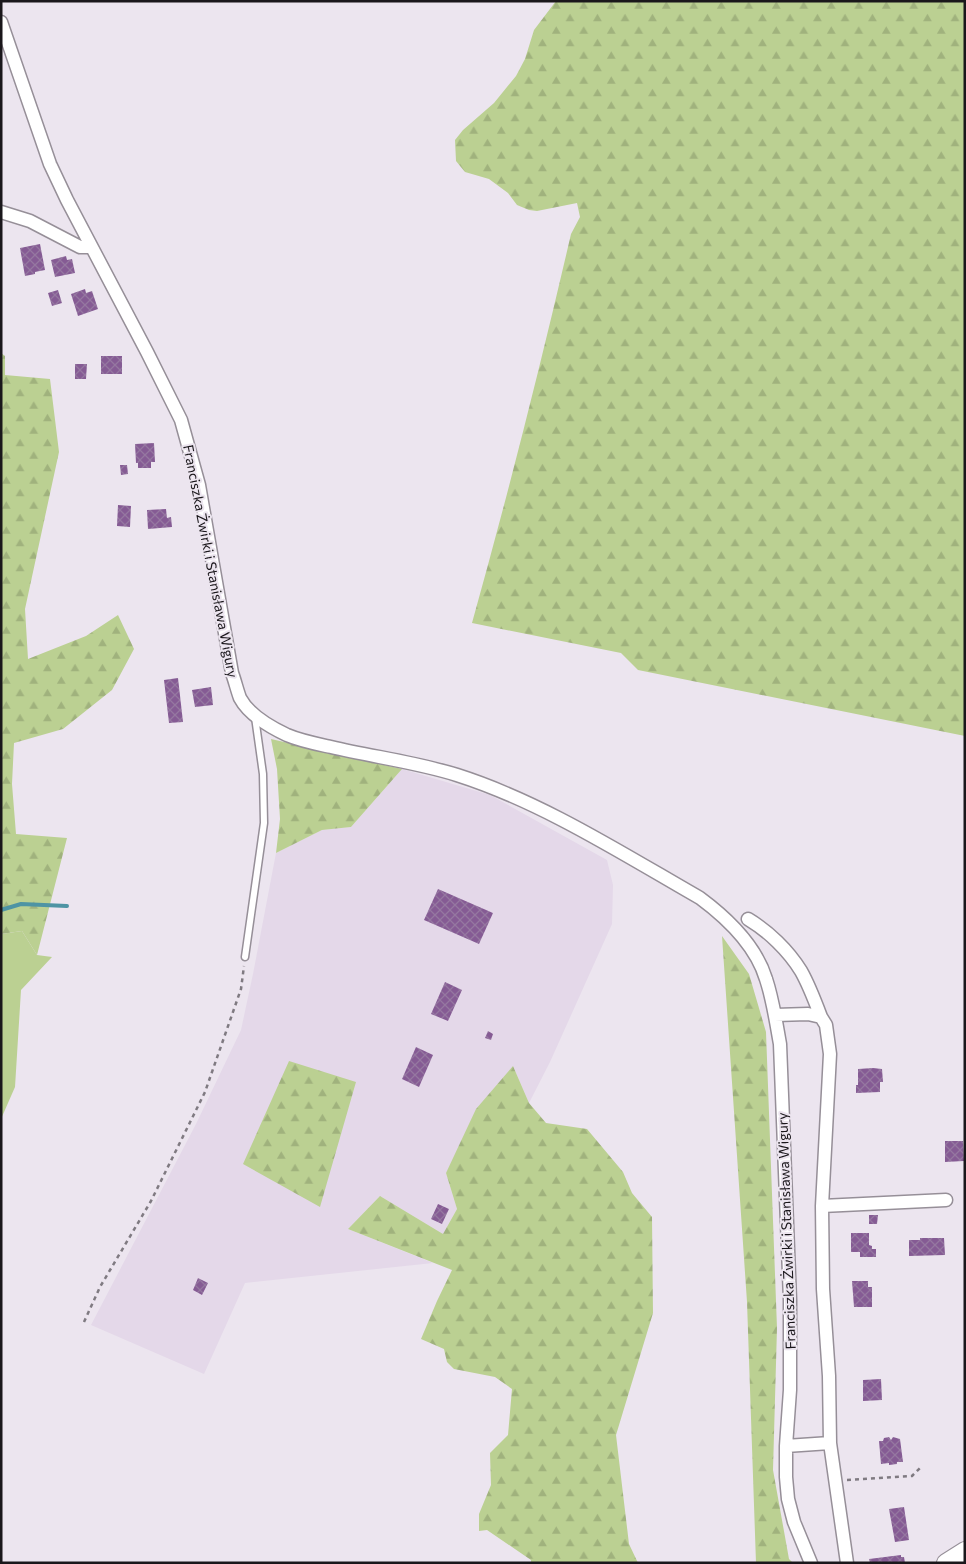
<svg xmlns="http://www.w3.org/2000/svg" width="966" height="1564" viewBox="0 0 966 1564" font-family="Commissioner,sans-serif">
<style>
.built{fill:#e4d8e9}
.grass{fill:#bbd092}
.forest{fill:url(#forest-firs)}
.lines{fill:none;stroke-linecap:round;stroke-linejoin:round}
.stream{stroke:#4e94a4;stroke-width:4}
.building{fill:url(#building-cross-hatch)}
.lane-casing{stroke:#968f98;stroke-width:9}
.street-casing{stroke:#968f98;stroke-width:15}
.secondary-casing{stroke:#968f98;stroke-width:20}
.path{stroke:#7f7a81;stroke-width:2.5;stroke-dasharray:4 4;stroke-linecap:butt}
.lane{stroke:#fff;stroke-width:6}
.street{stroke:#fff;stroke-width:12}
.secondary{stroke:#fff;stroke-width:18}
.labels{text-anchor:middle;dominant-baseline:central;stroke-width:4;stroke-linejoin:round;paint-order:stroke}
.street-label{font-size:14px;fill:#1a171b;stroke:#ece5ef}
</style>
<defs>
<pattern id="forest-firs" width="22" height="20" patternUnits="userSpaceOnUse" patternTransform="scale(1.25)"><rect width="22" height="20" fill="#bbd092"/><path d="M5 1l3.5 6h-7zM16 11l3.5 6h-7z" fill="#a0b27d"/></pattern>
<pattern id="building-cross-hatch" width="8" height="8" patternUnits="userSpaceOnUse" patternTransform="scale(1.25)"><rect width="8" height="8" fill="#855b94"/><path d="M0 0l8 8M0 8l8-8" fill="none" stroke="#9577a0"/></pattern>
</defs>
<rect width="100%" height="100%" fill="#ece5ef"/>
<!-- built -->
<path class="built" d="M402,769L490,795L607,860L613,885L612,924L550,1062L529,1103L513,1066L446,1173L457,1209L443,1234L380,1196L348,1229L433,1263L245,1283L204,1374L91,1325L196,1124L241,1030L253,974L276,853L322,830L351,827Z"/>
<!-- grass -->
<path class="grass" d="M22,931L37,955L52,957L21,990L15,1087L1,1119V934Z"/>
<!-- forest -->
<path class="forest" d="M556,1H965V736L638,670L621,653L472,623C508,494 541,364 571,234L580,217L577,203L537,211L529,210L517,205L508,193L489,179L465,172L456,161L455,140L463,130L494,103L516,76L525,59L534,30Z
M1,353L5,356V375L50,379L59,452L25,609L28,659L86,636L118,615L134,649L112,690L63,729L14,743L12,784L16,834L67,838L37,955L22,931L1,934Z
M271,739L402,769L351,827L322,830L276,853L280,819L277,769Z
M722,936L749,974L766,1032L777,1328L773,1470L789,1559L793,1563H756L747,1302Z
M289,1061L356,1082L320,1207L243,1164Z
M513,1066L529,1103L546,1123L587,1129L623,1172L632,1193L652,1217L653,1313L616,1435L629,1544L638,1563H531V1560L487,1530L479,1531V1514L491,1485L490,1453L508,1435L512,1389L495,1377L454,1369L447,1362L444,1349L421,1339L437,1301L452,1270L348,1229L380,1196L443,1234L457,1209L446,1173L476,1109Z"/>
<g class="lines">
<!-- stream -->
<path class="stream" d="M1,910L21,904L67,906"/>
</g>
<!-- building -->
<path class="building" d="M40,244L45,270L35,272V274L25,276L20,248Z
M66,256L67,260L72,259L75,273L55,277L51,260Z
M85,289L86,293L92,291L98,309L78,316L71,294Z
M58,290L62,303L52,306L48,293Z
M101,356H122V374H101Z
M75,364H87L86,379H75Z
M154,443L155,462H151V468H138V463H136L135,444Z
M120,465H127L128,474L121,475Z
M118,505L131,506L130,527L117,526Z
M166,509L167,518L171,517L172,527L148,529L147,510Z
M178,678L183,722L169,723L164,680Z
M211,687L213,705L195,707L192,690Z
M438,889L493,913L479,944L424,920Z
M445,982L462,990L448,1021L431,1014Z
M488,1031L493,1034L491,1040L485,1038Z
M416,1047L433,1055L419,1087L402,1079Z
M873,1068L882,1069L883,1082H880V1092L856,1093V1085H858V1069Z
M945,1141H963L964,1161L945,1162Z
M438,1204L449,1209L442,1224L431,1219Z
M869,1215H878L877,1224H869Z
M851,1233H869V1245L872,1246V1249H876V1257H860V1252H851Z
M920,1238H944L945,1255L909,1256V1240H920Z
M198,1278L208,1283L202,1295L193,1290Z
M852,1281H868V1287H872V1307H854Z
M881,1379L882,1400L863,1401V1380Z
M889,1437L891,1440L893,1437L900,1439L903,1462H897V1464L889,1465V1463L881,1464L879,1441H883L884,1438Z
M904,1507L909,1540L895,1542L889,1509Z
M901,1555V1557H904L905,1563H870L869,1559Z"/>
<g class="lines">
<!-- lane casing -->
<g class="lane-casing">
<path id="lane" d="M245,957L264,823L263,774L255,717"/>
</g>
<!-- street casing -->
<g class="street-casing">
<path id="street" d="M1,22L50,164L67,200L147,352L181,420L199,485L232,673C235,681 237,690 240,698C249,715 270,727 287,735C301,741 317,744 331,747C373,757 416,762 457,775C542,802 623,854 700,898C727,918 756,946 766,979C773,1000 776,1022 780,1044L790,1300V1390L786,1446V1477L788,1499L794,1522L811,1563
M1,212L30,221L80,247H91
M748,919C768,931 788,950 801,971C809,985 815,1001 821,1017
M775,1015L808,1014L821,1017L826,1025L830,1054L822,1206L946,1200
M830,1443L847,1563
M786,1446L830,1443L829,1376L823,1289L822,1206"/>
</g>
<!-- secondary casing -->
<g class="secondary-casing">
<path id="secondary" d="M946,1563L965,1551"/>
</g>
<!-- path -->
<path class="path" d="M84,1322L100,1287L151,1201L205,1092L241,989L244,966
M847,1480L912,1476L921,1467"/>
<!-- lane -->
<use href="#lane" class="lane"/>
<!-- street -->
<use href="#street" class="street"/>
<!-- secondary -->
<use href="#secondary" class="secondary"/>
</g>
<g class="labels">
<!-- street labels -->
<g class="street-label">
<text transform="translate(211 561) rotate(79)">Franciszka Żwirki i Stanisława Wigury</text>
<text transform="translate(786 1231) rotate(-92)">Franciszka Żwirki i Stanisława Wigury</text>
</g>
</g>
<!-- border -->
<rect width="966" height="1564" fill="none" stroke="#1a171b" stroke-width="5"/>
</svg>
